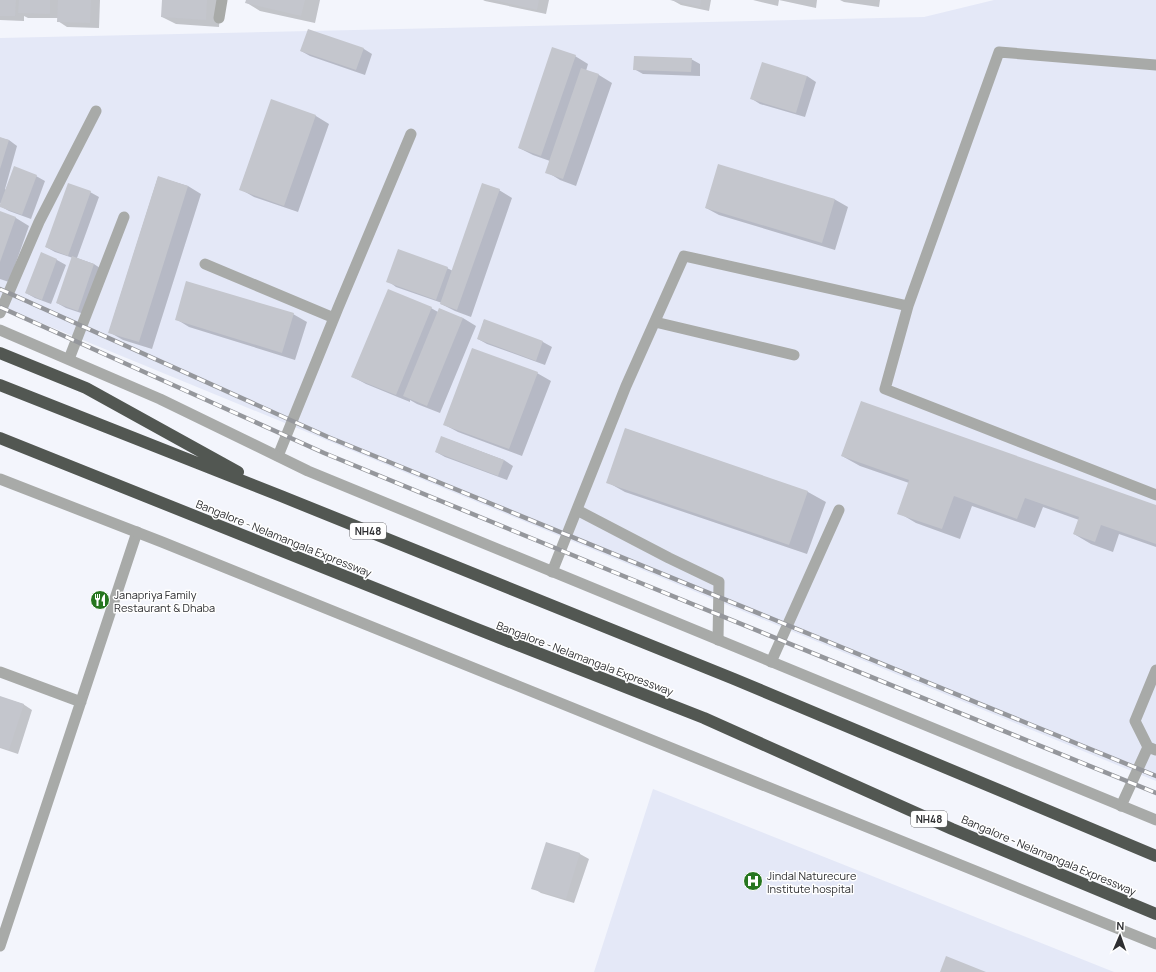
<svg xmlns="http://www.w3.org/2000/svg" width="1156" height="972" viewBox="0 0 1156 972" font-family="Manrope,sans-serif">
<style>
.built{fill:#e4e8f7}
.shadow{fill:#0003}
.building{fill:#c4c6cd}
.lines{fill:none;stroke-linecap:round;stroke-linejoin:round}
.service{stroke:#a8aaa8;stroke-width:11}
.minor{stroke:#a8aaa8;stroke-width:11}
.tertiary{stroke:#a8aaa8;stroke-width:11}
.motorway{stroke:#525752;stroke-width:12}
.rail-casing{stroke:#95979c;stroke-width:4.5}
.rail{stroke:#fff;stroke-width:3;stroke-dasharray:9;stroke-linecap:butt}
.labels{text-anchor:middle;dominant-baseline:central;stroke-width:3;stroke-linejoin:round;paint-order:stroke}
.shield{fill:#fff;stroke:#6d6d70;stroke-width:1}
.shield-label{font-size:10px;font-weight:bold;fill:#2e2f32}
.street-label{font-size:11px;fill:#2e2f32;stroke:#fff}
.poi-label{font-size:11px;fill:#2e2f32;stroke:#fff;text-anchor:start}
</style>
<rect width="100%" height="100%" fill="#f3f5fc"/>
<!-- built -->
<path class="built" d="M994,0H1156V781L0,306V38L924,17Z
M653,789L1114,972H594Z"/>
<!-- shadow -->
<path class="shadow" d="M0,0H100L99,28L67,27L58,21V18H28L24,16V21L0,20Z
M163,0H221L219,27L176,24L162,17Z
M247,0H320L315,23L260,11L247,3Z
M483,0H549L546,14L485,1Z
M672,0H711L709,11L681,5Z
M753,0H817L816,8L779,0L778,6Z
M840,0H880L879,7L844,2Z
M364,49L372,54L365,75L310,56L301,51Z
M575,56L588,64L586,71L599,75L612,83L576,186L560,180L547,172L550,161L533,155L519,148Z
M691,59L700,64V76L643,74L634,69Z
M807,76L816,82L805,117L760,104L752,99Z
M272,101L316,116L329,124L298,212L254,197L240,189Z
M0,138L9,140L17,146L5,189L6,190L36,176L45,181L31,219L9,211L0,206L1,203H0Z
M158,177L188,186L201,194L152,349L123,340L109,332Z
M499,190L512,198L471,317L455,311L441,304L442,303L396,287L388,281L447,268L453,271Z
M90,192L99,197L77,258L94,264L103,270L87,315L66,308L57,303L73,258L55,252L46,247Z
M834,199L848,207L835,250L719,215L706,208Z
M0,212L16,218L29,226L9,282L0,279Z
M41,254L57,260L66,265L51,304L35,298L26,293Z
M431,308L438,312L463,318L476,326L440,413L417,404L410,400V402L366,384L353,377Z
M293,314L307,322L295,360L189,327L176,319Z
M484,320L543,342L552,347L545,365L487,344L478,339Z
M537,373L551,381L522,456L458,432L445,425Z
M626,429L808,492L826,502L807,554L625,492L607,482Z
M442,437L504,460L513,466L507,480L445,457L436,452Z
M842,456L1156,506V547L1119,534L1113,552L1091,544L1074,534L1079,520L1043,507L1035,528L972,506L960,539L916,523L899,513L909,483L860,466Z
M0,697L23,704L32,710L18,754L0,748Z
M547,843L580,854L589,859L574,903L541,893L533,888Z"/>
<!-- building -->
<path class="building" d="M0,0H16L15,16H0Z
M19,0H50V14L18,13Z
M58,0H91L90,23L57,22Z
M162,0H207L206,20L161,17Z
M246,0H305L301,16L245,3Z
M493,0H539L537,10Z
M670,0H701L700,7Z
M308,29L364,48L356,70L300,51Z
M552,47L576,55L541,156L518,148Z
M634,56L692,58L691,72L633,70Z
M762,62L807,76L796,113L750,99Z
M581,68L599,74L563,179L545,173Z
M271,99L316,115L284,206L239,190Z
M0,137L9,140L0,169Z
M718,164L835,199L822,243L705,208Z
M14,166L37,175L22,215L0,207V204Z
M158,176L188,186L139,342L108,333Z
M68,183L91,191L68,256L45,247Z
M482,183L500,189L457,310L440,304Z
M0,211L16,217L0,262Z
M398,249L448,267L436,300L386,282Z
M41,252L57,259L42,300L25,293Z
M72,256L94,264L78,311L56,303Z
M186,281L294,313L282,353L175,320Z
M388,289L432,307L396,395L351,377Z
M439,308L463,318L427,406L403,396Z
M484,319L543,341L536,361L477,339Z
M472,348L538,372L509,449L443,425Z
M861,401L1156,505V544L1101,525L1095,542L1073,534L1079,517L1025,498L1017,519L954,496L942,529L897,514L909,480L841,456Z
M625,428L808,491L789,545L606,483Z
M441,436L504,460L498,476L435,452Z
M0,696L24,704L9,750L0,747Z
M546,842L580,853L566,899L531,889Z
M946,956L986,972H940Z"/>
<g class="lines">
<!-- service -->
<path class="service" d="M1156,65L999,52L908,306L885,389L1156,495
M205,264L334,318
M0,313L39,222L96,111
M655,322L794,355
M69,359L124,217
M278,456L338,308L411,134
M577,510L669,558L719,582L718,640
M552,572L626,386L684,256L908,306
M771,662L839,510
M0,672L81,702
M1148,747L1135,721L1156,670
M1121,806L1148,747L1156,750
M0,946L137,532"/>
<!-- minor -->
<path class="minor" d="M219,18L222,0"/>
<!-- tertiary -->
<path class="tertiary" d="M0,330L160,399L308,471L1156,820
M0,479L162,542L1156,944"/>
<!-- motorway -->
<path class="motorway" d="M0,353L86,388L238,472
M0,385L281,496L734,679L1156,856
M0,438L477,629L704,718L952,829L1156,914"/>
<!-- rail casing -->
<g class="rail-casing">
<path id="rail" d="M0,289L328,437L1156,776
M0,307L324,453L621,575L1156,793"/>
</g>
<!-- rail -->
<use href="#rail" class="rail"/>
</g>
<!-- icons -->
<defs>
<g id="restaurant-disc" transform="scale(1)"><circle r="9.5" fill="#26761f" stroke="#fff"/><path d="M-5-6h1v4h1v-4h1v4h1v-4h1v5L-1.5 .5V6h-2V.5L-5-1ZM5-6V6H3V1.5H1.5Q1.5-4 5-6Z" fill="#fff"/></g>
<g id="hospital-disc" transform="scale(1)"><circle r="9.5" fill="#26761f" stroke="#fff"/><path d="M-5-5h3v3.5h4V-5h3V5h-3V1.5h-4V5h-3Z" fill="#fff"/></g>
</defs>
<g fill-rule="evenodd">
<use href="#restaurant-disc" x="100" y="600"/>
<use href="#hospital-disc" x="753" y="881"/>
</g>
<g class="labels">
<!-- shield labels -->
<g class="shield">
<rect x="350" y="523" width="36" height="16" rx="3"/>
<rect x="911" y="811" width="36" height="16" rx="3"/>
</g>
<g class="shield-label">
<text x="368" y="531">NH48</text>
<text x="929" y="819">NH48</text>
</g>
<!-- street labels -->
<g class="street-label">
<text transform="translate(284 538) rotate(22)">Bangalore - Nelamangala Expressway</text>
<text transform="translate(585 658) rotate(21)">Bangalore - Nelamangala Expressway</text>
<text transform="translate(1049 855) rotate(23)">Bangalore - Nelamangala Expressway</text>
</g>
<!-- poi labels -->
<g class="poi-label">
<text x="114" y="594">Janapriya Family<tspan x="114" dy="13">Restaurant &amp; Dhaba</tspan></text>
<text x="767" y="875">Jindal Naturecure<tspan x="767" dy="13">Institute hospital</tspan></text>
</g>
</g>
<!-- north arrow -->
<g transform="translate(1120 936) rotate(2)" stroke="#ffffff" stroke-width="3" paint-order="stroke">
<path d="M0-3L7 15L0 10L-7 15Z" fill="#2e2f32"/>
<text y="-6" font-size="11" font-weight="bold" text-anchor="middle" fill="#2e2f32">N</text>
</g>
</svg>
